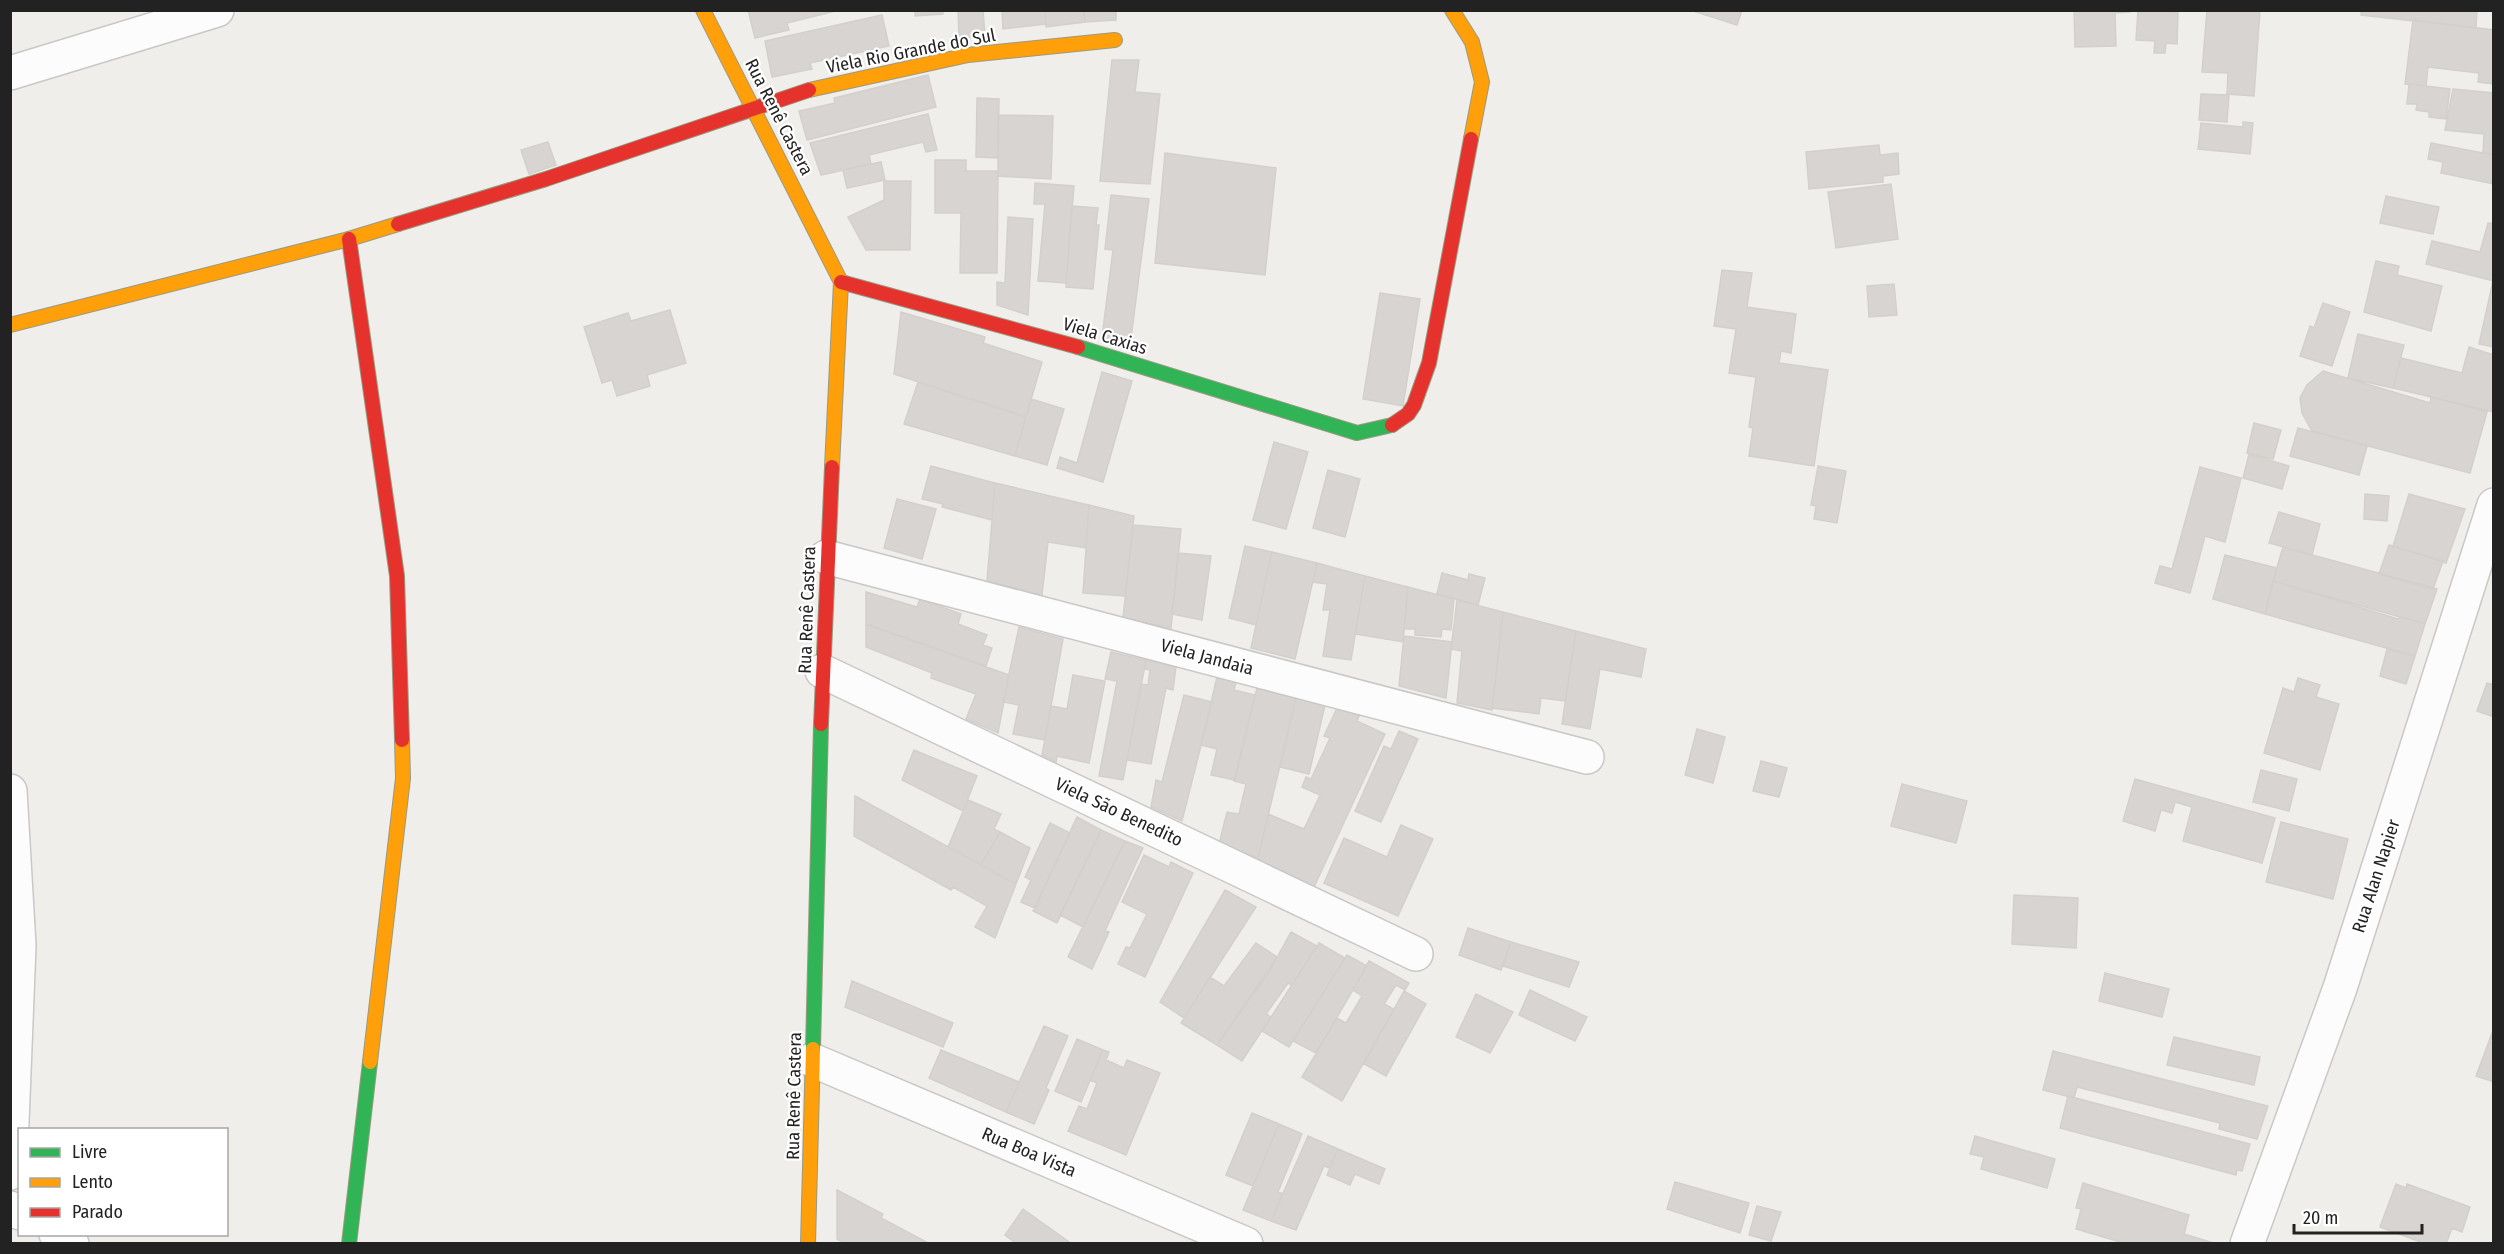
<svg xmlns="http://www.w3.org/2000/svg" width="2504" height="1254" viewBox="0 0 2504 1254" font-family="'Fira Sans Condensed',sans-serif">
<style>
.building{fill:#d7d4d2;stroke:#d3d0cc;stroke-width:1.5}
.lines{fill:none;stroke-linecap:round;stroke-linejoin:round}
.street-casing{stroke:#c9c8c7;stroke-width:36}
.fast-casing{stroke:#999a82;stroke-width:16}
.slow-casing{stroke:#999a82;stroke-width:16}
.jam-casing{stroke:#999a82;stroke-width:16}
.street{stroke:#fdfcfc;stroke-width:33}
.fast{stroke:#30b455;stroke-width:14}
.slow{stroke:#ff9f0a;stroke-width:14}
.jam{stroke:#e5322d;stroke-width:14}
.labels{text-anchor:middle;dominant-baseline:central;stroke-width:4.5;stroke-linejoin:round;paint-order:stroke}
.street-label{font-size:18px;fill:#222;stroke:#fff}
</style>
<rect width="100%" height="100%" fill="#f0eeeb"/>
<!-- building -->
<path class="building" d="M748,10H840L787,23L789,30L755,38Z
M915,10H943V14L915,16Z
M958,10H983L985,36L959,39Z
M1002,10H1045V24L1003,29Z
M1045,10H1084L1085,22L1046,27Z
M1084,10H1116V20L1085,22Z
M1690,10H1742L1737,25Z
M2074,10H2130V12L2115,13L2116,46L2075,47Z
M2138,10L2178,12L2177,44L2166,43L2165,53H2154L2155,41L2136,40Z
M2207,10H2260L2254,96L2227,94L2228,73L2202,72Z
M2361,10H2477L2476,28L2361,15Z
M882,15L889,46L810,63L812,69L772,77L765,41Z
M2413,20L2494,30L2493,84L2478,82L2479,73L2428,67L2426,86L2405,84Z
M1112,60H1139L1135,92L1160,94L1150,184L1100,181Z
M928,75L936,107L807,140L799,111L835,103L834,98Z
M2409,84L2450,89L2446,119L2429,117V112L2416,110L2417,104H2407Z
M2453,89L2494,93V155L2483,153L2484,134L2445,130Z
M2201,94L2229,95L2227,122L2199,120Z
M977,98L999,99L998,158L976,157Z
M928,114L937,150L926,152L923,142L869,155L871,164L821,175L810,143Z
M998,115L1053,116L1051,179L998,176Z
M2243,122L2253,123L2250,154L2198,149L2201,123L2243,127Z
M548,142L556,165L529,174L521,150Z
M2431,143L2494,155V184L2441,173L2443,162L2428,159Z
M1879,145L1880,155L1898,153L1899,174L1883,176V182L1809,189L1806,152Z
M1165,153L1276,168L1265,275L1155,263Z
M935,160H966V171H998L997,273H960L961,213H935Z
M881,162L885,180L847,188L843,170Z
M884,181H911L910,250H866L848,217L884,200Z
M1035,183L1074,186L1066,283L1038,281L1045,204H1034Z
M1891,184L1898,239L1836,248L1828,192Z
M1111,195L1149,199L1130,346L1102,337L1113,250L1105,249Z
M2386,196L2439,207L2433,234L2380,223Z
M1072,206L1098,208L1096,225H1099L1093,289L1066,287Z
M1008,217L1033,219L1028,315L997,305V282L1005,283Z
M2488,223L2494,224V281L2426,264L2432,241L2480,252Z
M2376,261L2399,266L2397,275L2442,286L2431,331L2364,312Z
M1722,270L1752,273L1747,307L1796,314L1791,353L1781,351L1779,363L1828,370L1814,466L1749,456L1753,428L1749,427L1756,377L1729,373L1736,329L1714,326Z
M2493,281H2494V347L2479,344Z
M1894,284L1897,315L1869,317L1867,286Z
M1380,293L1420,299L1403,406L1363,399Z
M2323,303L2350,312L2332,366L2300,356L2310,326L2314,328Z
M670,310L686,363L647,375L650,386L617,396L612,380L602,383L584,327L628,313L631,321Z
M901,312L985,337L983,343L1042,362L1026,417L894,374Z
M2358,334L2404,345L2393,388L2348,378Z
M2469,347L2494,355V412L2393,388L2401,358L2462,373Z
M2323,371L2430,403L2431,397L2487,412L2470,473L2312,431L2302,413L2300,398L2307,385Z
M1102,372L1132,381L1103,482L1057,468L1060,457L1077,463Z
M918,382L1026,417L1015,456L904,424Z
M1031,399L1064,409L1047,465L1015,456Z
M2254,423L2281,430L2273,459L2247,453Z
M2298,428L2367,446L2359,475L2290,456Z
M1274,442L1308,452L1286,529L1253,520Z
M2249,454L2289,466L2282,489L2243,478Z
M931,466L995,483L992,520L942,507L943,504L922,499Z
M1818,466L1846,471L1837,523L1814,519L1816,506L1811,505Z
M2200,467L2241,478L2225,542L2205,536L2190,593L2155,583L2160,566L2172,569Z
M1328,470L1360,479L1345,537L1313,528Z
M995,483L1089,505L1086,548L1048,542L1042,595L987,581Z
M2365,494L2389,496L2387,521L2364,519Z
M2409,494L2465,509L2446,563L2393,546Z
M897,499L936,509L922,559L884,548Z
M1089,505L1134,516L1125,596L1083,593Z
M2279,512L2320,524L2312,555L2269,543Z
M1133,525L1181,529L1171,628L1123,618Z
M2389,545L2443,561L2433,589L2379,574Z
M1245,546L1272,552L1256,625L1229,618Z
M2283,547L2437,589L2425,624L2273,581Z
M1272,552L1317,563L1295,659L1251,648Z
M1178,553L1211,556L1202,620L1172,614Z
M2225,555L2277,568L2265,614L2213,599Z
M1317,563L1365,576L1351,660L1323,656L1330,610H1323L1327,584L1313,582Z
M1442,573L1468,580L1469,574L1485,578L1478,605L1437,594Z
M1365,576L1408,587L1403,642L1355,634Z
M2273,581L2398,619V616L2425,624L2415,656L2265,614Z
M1408,587L1454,599L1451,630L1442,629L1441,637L1415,635V629H1404Z
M866,592L917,607L920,599L961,614L958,624L987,635L983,645L992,648L986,666L866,624Z
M1457,600L1503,612L1492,710L1457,703L1462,651L1451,649Z
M1503,612L1576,631L1565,701L1541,698L1539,714L1492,708Z
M866,624L1009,675L998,733L966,719L976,694L931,678L932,673L866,647Z
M1019,627L1063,639L1045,740L1013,734L1019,705L1003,702Z
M1576,631L1646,649L1641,677L1600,669L1590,729L1562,724Z
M1404,636L1452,642L1446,698L1399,686Z
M2387,649L2415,656L2406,684L2380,676Z
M1111,652L1146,660L1123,780L1099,776L1117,681L1105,679Z
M1146,660L1176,667L1173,690L1166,688L1151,764L1127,760L1141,684L1148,685L1150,670L1144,669Z
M1073,675L1105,681L1089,763L1057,756L1056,762L1042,755L1051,706L1067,709Z
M1217,677L1236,682L1234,690L1255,695L1235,780L1211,775L1217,749L1201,745Z
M2298,678L2320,685L2316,697L2339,704L2320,770L2264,753L2283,688L2294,692Z
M2487,683L2494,685V717L2477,711Z
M1257,688L1296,698L1258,858L1219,844L1227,812L1239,814L1246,784L1234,781Z
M1184,695L1212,702L1182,821L1151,807L1156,780L1162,782Z
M1296,698L1325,705L1309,774L1280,767Z
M1337,708L1360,714L1357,721L1385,734L1314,887L1258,860L1268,814L1304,829L1320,795L1302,787L1306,777L1311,779L1330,738L1324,736Z
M1697,729L1725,737L1713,783L1685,775Z
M1399,731L1418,739L1381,822L1355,811L1384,746L1391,749Z
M914,750L977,776L963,811L902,780Z
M1761,761L1787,768L1779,797L1753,791Z
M2261,770L2297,779L2289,811L2253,802Z
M2135,779L2275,818L2262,863L2183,841L2192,807L2175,802L2172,813L2161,810L2155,831L2123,821Z
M1902,784L1967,801L1956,843L1891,826Z
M855,796L1016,884L995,938L975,927L987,906L953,887L951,890L854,836Z
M968,800L1001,814L994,829L1000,832L981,865L948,847Z
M1077,817L1101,830L1057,923L1033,911Z
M2281,822L2348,839L2333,899L2266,882Z
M1050,823L1070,833L1035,908L1021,902L1031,880L1025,877Z
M1401,825L1433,839L1398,916L1324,883L1344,838L1387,857Z
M1101,830L1125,841L1083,927L1060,915Z
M1000,832L1030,848L1016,884L981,865Z
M1125,841L1143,848L1105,931L1109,932L1092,969L1068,957Z
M1144,855L1169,867L1171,862L1193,873L1145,977L1118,964L1126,947L1130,948L1147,914L1122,902Z
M1225,890L1256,907L1184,1018L1160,1002Z
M2014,895L2078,898L2076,948L2012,944Z
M1468,928L1511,942L1501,970L1459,955Z
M1291,932L1317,946L1292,985L1288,983L1266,1014L1271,1017L1242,1061L1217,1045L1269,972Z
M1511,942L1579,962L1569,987L1503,966Z
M1256,943L1277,957L1217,1045L1181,1023L1210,977L1224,986Z
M1319,943L1345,958L1289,1047L1262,1031Z
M1347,955L1367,966L1316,1053L1293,1041Z
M1369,961L1409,983L1405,990L1396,985L1384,1004L1394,1009L1342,1101L1302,1077L1337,1018L1346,1023L1362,996L1353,990Z
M2105,973L2169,989L2162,1017L2099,1001Z
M852,981L953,1023L943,1047L845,1007Z
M1530,990L1587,1017L1575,1041L1519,1015Z
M1404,991L1426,1004L1386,1076L1364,1064Z
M1476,994L1513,1012L1490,1053L1456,1037Z
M1044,1026L1068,1036L1046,1088L1049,1090L1034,1124L1006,1112Z
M2494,1028V1082L2476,1076Z
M2174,1037L2260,1057L2254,1085L2167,1065Z
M1077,1039L1103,1050L1081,1102L1055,1091Z
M941,1050L1019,1082L1006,1112L929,1078Z
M1103,1050L1109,1052L1106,1060L1124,1068L1127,1060L1160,1073L1126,1155L1068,1131L1079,1106L1087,1109L1097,1083L1090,1080Z
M2053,1051L2268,1106L2257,1139L2219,1129L2220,1123L2077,1087L2074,1098L2043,1090Z
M2068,1096L2250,1144L2242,1171L2237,1170L2236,1175L2060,1128Z
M1252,1113L1279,1124L1253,1186L1226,1175Z
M1279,1124L1302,1134L1278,1192L1283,1194L1271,1221L1243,1210Z
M1308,1136L1338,1149L1330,1168L1324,1166L1296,1230L1271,1221Z
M1975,1136L2055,1159L2047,1188L1981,1169L1984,1157L1970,1154Z
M1338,1149L1385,1169L1379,1184L1355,1174L1350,1185L1327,1175Z
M1675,1182L1749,1203L1740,1233L1667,1209Z
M2083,1183L2189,1215L2184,1234L2217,1244H2127L2076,1229L2081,1209L2076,1208Z
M2396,1184L2406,1188L2407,1184L2470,1207L2462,1232L2452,1228L2446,1244H2426L2380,1227Z
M837,1190L883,1214L881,1218L930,1244H846L837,1239Z
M1757,1206L1781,1212L1771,1241L1749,1235Z
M1023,1209L1072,1244H1017L1005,1235Z"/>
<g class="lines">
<!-- street casing -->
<g class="street-casing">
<path id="street" d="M10,73L217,10
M826,557L1587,757
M822,671L1416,954
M10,791L19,946L10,1173
M812,1060L1246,1244
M10,1208L20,1213
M56,1234L72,1244
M2247,1244L2340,988L2494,505"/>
</g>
<!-- fast casing -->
<g class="fast-casing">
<path id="fast" d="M1078,347L1357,433L1392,425
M813,1049L821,724
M349,1244L370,1062"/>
</g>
<!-- slow casing -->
<g class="slow-casing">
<path id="slow" d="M703,10L841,282L832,467
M1452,10L1472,42L1482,82L1471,139
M809,90L968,55L1115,40
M10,325L349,239L398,224
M370,1062L403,778L402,740
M808,1244L813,1049"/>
</g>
<!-- jam casing -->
<g class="jam-casing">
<path id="jam" d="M398,224L546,179L809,90
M349,239L397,576L402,740
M841,282L1078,347
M1392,425L1408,414L1414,405L1429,363L1471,139
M821,724L832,467"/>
</g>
<!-- street -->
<use href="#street" class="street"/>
<!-- fast -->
<use href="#fast" class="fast"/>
<!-- slow -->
<use href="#slow" class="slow"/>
<!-- jam -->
<use href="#jam" class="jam"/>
</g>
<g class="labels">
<!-- street labels -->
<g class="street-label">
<text transform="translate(911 51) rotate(-11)">Viela Rio Grande do Sul</text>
<text transform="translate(779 117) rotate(63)">Rua Renê Castera</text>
<text transform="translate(1105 336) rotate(17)">Viela Caxias</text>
<text transform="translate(807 610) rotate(-88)">Rua Renê Castera</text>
<text transform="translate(1207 657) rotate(15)">Viela Jandaia</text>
<text transform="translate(1119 812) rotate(25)">Viela São Benedito</text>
<text transform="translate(2376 876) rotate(-72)">Rua Alan Napier</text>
<text transform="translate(794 1096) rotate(-89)">Rua Renê Castera</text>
<text transform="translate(1029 1152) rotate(23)">Rua Boa Vista</text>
</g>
</g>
<!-- border -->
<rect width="2504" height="1254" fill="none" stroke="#222222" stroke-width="24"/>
<!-- legend -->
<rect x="18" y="1128" width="210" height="108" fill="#ffffff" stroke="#a7a7a7" stroke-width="1.5"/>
<rect x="30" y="1148" width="30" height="9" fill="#30b455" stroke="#a7a7a7" stroke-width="1.5"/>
<text x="72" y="1158" font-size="18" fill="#222222">Livre</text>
<rect x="30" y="1178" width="30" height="9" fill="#ff9f0a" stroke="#a7a7a7" stroke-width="1.5"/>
<text x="72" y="1188" font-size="18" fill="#222222">Lento</text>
<rect x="30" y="1208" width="30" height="9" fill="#e5322d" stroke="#a7a7a7" stroke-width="1.5"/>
<text x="72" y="1218" font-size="18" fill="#222222">Parado</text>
<!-- scale -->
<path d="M2294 1224v9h128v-9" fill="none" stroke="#222222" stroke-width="3"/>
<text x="2303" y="1224" font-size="18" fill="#222222" stroke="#ffffff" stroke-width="4.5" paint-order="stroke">20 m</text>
</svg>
